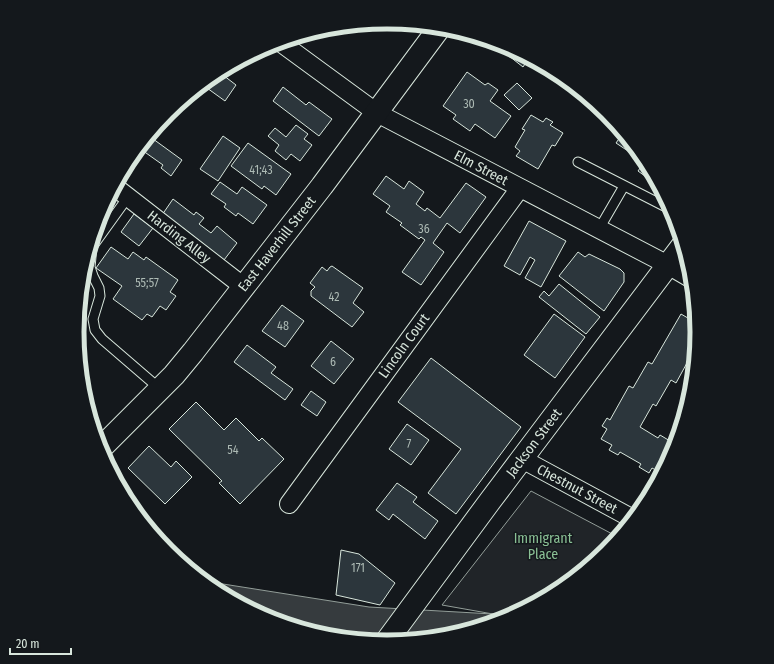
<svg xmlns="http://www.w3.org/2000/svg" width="774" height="664" viewBox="0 0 774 664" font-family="'Fira Sans Condensed',sans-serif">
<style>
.green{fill:#202428;stroke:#939e99}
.water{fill:#363b3e;stroke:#939e99}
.building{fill:#2c363c;stroke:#d8e6dc}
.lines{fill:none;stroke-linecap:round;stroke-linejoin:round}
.lane-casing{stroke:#d8e6dc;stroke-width:11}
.street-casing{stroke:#d8e6dc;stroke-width:20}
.secondary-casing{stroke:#d8e6dc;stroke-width:24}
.lane{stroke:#14181c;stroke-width:9}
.street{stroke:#14181c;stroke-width:18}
.secondary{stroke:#14181c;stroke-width:22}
.labels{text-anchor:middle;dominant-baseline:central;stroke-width:3;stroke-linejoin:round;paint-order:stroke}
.number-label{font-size:12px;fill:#adbab4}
.street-label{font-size:14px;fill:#d8e6dc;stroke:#14181c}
.park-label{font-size:14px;fill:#8ac095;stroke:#14181c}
.rim{fill:none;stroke:#d8e6dc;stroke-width:5}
</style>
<rect width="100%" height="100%" fill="#14181c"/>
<!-- green -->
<path class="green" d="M531,491L618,537L606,551L559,590L523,609L493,614L442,605Z"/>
<!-- water -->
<path class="water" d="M204,581L369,607L493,614L523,609L505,618L447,636L387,642L326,636L268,618L215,590Z"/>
<!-- building -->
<path class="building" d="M490,41L506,46L529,58L523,67Z
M219,72L236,85L225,101L207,88L209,85L205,82Z
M467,72L485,85L488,83L498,90L490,101L511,116L495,138L475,124L470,131L453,119L456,115L443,106Z
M517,83L532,98L519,110L504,95Z
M283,87L306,105L309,102L332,119L319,136L273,101Z
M531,115L543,122L546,118L553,122L550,125L563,133L555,146L552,145L538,169L516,156L520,151L515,147L525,130L522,129Z
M296,125L308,134L304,139L312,145L300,161L291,154L286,160L275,151L279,145L268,136L275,128L286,137Z
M623,133L642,156L640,159L616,143Z
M149,136L182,160L171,176L161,168L163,165L139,148Z
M223,136L240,148L218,181L200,169Z
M248,143L291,174L276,195L264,186L262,189L231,166Z
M645,161L662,193L652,185L653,182L638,171Z
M386,176L404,189L409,181L424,192L416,204L425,211L427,208L440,218L466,183L486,197L460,233L447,223L433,243L444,252L421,285L402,272L425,240L421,237L419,239L400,225L402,223L386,212L390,206L373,194Z
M220,182L237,194L242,187L267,205L253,224L238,213L236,216L224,207L226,204L211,194Z
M173,199L194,215L196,212L204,218L199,224L211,233L217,226L237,243L224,260L183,228L181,230L162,215Z
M134,214L153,228L139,246L121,232Z
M529,221L566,241L541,287L525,278L535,260L530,257L520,275L504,266Z
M111,247L128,259L133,252L144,260L146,257L178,280L170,292L176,296L166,310L160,306L152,317L147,314L142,320L113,299L122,286L96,268Z
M578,252L585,257L589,254L620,269L624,273V282L604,311L559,276Z
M332,266L363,288L353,303L364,312L352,327L311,296V291L315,287L310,283L322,267L327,271L330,267Z
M559,284L600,317L586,334L539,297L544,291L549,296Z
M82,286L88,290L80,300Z
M282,305L304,321L285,347L262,331Z
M554,314L585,337L555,378L524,355Z
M681,314L693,321L696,317L697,332L695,354L693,352L676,383L671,380L656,406L653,404L640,427L658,438L660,435L675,444L673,451L661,473L652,468L649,473L639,467L641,464L620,452L618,455L609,450L612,445L601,439L607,429L602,426L607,418L610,420L629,386L633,388L648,362L652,364Z
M331,341L354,359L334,384L311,366Z
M247,345L276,367L271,373L293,389L285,400L234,362Z
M431,358L521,427L456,514L428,493L461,449L398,402Z
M311,391L326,402L317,416L301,405Z
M196,402L224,430L236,418L259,441L262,438L284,459L240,504L219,483L222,481L169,429Z
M407,424L429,440L411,465L389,449Z
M149,446L171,467L176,461L192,477L165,504L128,468Z
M397,483L417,497L413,502L438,521L425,539L393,514L389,520L376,510Z
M341,550L359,554L395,583L380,605L336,595Z"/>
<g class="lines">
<!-- lane casing -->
<g class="lane-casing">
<path id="lane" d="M578,162L672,210
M128,197L92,247L90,267L93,276L99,288L100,296L93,319L95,330L102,339L160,389
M599,229L624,186"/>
</g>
<!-- street casing -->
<g class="street-casing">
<path id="street" d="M280,42L377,113L668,265L692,279
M115,187L244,287
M522,459L633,519
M289,504L520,188"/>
</g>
<!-- secondary casing -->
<g class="secondary-casing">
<path id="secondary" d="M100,449L174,375L193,352L322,186L440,27
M386,642L490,501L683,245"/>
</g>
<!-- lane -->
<use href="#lane" class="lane"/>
<!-- street -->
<use href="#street" class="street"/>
<!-- secondary -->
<use href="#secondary" class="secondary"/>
</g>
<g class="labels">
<!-- number labels -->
<g class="number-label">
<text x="469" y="104">30</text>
<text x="261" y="170">41;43</text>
<text x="424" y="229">36</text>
<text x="147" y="283">55;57</text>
<text x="334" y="297">42</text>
<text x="283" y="326">48</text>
<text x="333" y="362">6</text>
<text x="409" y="444">7</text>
<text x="233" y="450">54</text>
<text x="358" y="568">171</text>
</g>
<!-- street labels -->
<g class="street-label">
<text transform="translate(481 168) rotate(28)">Elm Street</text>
<text transform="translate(179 237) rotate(38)">Harding Alley</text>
<text transform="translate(277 244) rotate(-52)">East Haverhill Street</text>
<text transform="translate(404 346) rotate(-54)">Lincoln Court</text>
<text transform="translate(534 443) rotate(-53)">Jackson Street</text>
<text transform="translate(577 489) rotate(28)">Chestnut Street</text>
</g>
<!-- park labels -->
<g class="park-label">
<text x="543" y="538">Immigrant<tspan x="543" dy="16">Place</tspan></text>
</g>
</g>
<!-- crop -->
<path d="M0 0H774V664H0ZM84 332a303 303 0 1 1 606 0a303 303 0 1 1-606 0Z" fill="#14181c" fill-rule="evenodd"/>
<path class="rim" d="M84 332a303 303 0 1 1 606 0a303 303 0 1 1-606 0Z"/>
<!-- scale -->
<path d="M10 648v6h61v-6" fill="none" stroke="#d8e6dc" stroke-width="2"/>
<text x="16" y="648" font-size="12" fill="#d8e6dc" stroke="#14181c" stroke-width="3" paint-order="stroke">20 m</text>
</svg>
